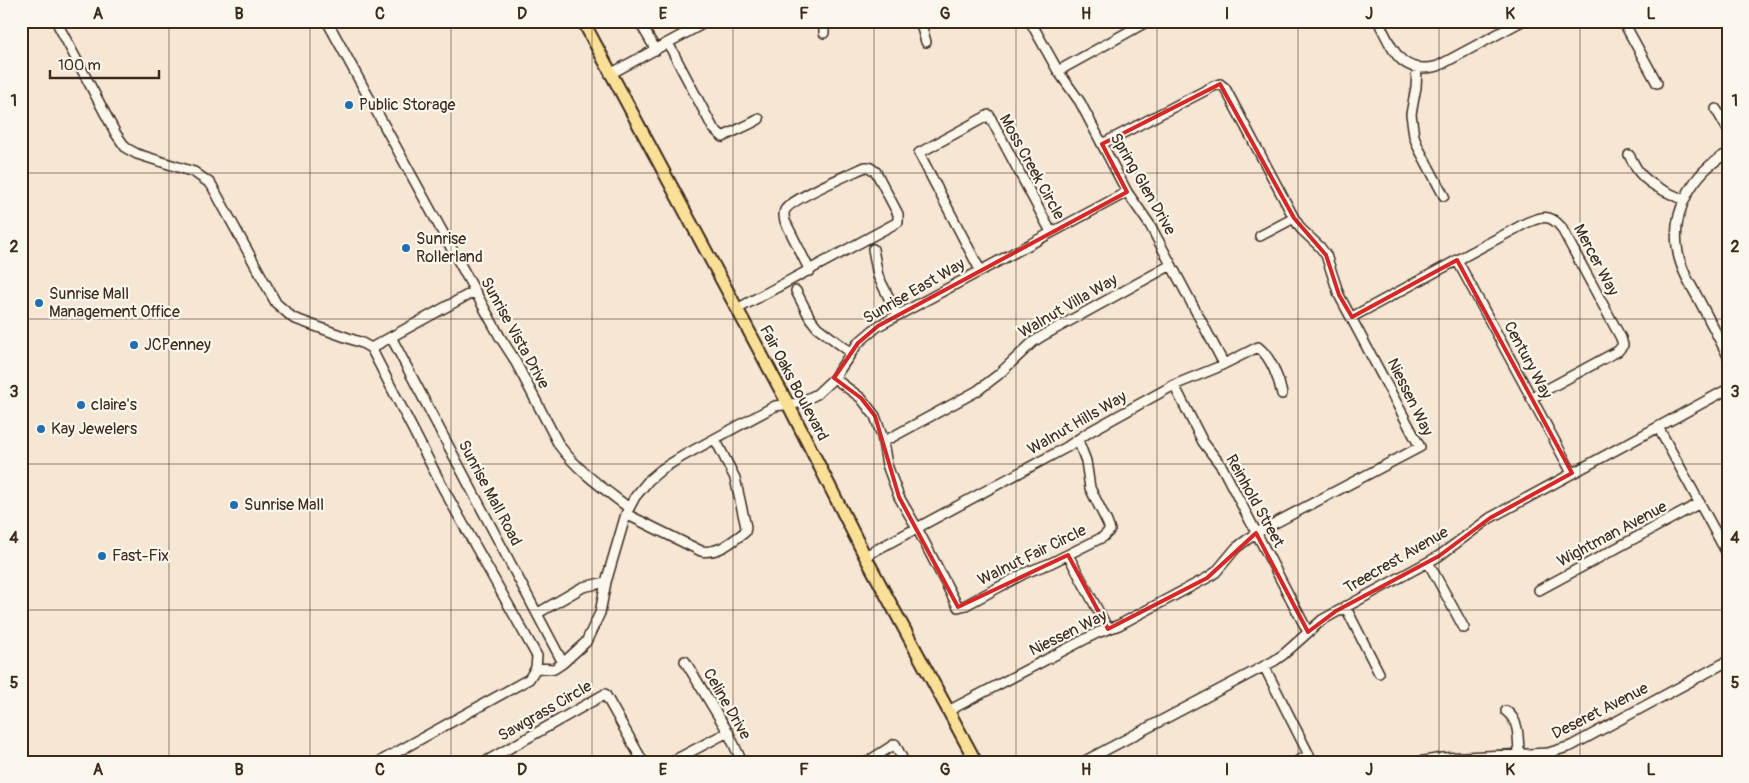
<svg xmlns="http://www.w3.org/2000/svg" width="1749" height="783" viewBox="0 0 1749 783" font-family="Pangolin,sans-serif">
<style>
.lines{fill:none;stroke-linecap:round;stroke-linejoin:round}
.minor-casing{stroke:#3b2a1e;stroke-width:12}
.major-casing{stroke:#3b2a1e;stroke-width:15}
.minor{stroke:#fbf7ec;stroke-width:9}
.major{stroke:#fadf96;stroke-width:11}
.marked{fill:none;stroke:#d62828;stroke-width:4;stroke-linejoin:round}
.grid{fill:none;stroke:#3b2a1e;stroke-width:1;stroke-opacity:0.55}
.poi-dot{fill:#1f6fb2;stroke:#fbf7ec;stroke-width:2}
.labels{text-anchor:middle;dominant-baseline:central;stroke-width:4.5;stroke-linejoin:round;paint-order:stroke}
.poi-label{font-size:16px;fill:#3b2a1e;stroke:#fbf7ec;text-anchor:start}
.street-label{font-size:16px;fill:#3b2a1e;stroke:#fbf7ec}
.neatline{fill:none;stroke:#3b2a1e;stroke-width:2}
.grid-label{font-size:16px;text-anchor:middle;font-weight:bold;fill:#3b2a1e}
</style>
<rect width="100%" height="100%" fill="#f6e6d4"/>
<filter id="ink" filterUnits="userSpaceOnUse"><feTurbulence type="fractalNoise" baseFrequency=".02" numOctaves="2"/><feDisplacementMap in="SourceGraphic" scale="10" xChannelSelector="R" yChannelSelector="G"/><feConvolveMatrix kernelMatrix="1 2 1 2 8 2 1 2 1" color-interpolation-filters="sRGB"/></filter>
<g filter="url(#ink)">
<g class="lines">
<!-- minor casing -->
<g class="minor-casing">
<path id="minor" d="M56,21L116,134L126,148L137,154L194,172L211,184L276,303L293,318L362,343L371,348L443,488L537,656L536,668L529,679L379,762
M327,21L500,337L513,357L559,445C578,471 603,488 629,508
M639,21L656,50
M920,21L926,42
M1030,21L1058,71L1080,102L1127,192L1150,225L1224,364
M1378,21C1393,49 1400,76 1438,66L1522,21
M1623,21L1657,83
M824,33V21
M668,43L713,128L723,137C735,130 748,126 759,119
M1417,68L1416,87L1411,114L1414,136L1418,147L1444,196
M1058,71L1148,21
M610,74L708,21
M1716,109L1728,130
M1728,153C1693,172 1670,212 1678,253C1681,269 1690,284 1698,298C1708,317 1718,337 1728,356
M1629,155C1632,160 1635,167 1639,172C1650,186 1669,193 1684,200
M1260,236L1294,218
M873,249L878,276L897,314
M1457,260L1572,473
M980,270L919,153L989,115L1051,232
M796,291L810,318L817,327L850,352
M737,309L898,222V214L876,172L869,167H865C850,174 791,199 785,210C783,214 784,217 785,221L810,271
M1352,317L1526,223C1541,217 1549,213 1561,227L1621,338L1623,345L1618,351L1531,398
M391,337L563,663
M371,348L475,291
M834,378L861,398L875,416L882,436L887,465L899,497L917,528L958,607L966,605L1025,573L1051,563L1103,537L1110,530L1107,522L1090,488L1086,461L1078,440
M1174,385L1203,442L1222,467L1308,632
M1658,427L1728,555
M883,442L977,391L998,375L1033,342L1044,335L1171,265
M626,514L701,551C719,554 731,542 745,532L746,527L735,478L715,439
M1068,555L1108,629
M865,556L1067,447L1089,432L1174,385L1216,368L1258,347C1271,357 1279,379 1282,394
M1428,562L1464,628
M1539,590L1700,503
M1345,606L1379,673
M538,613L583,587L606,582
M685,661L728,732L742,762
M1264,666L1309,755L1296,762
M536,668L554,669L563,663L586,642L600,613L606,582L626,514L635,497L649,480L662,469L683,456L775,406L799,403L817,394L834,378L858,343L878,326L1127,192
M948,711L1097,633L1119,625L1207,578L1216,572L1236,548L1256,533L1420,447L1339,295L1326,255L1320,247L1301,229L1294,218L1225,88L1220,84L1214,86L1102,144
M1506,711C1520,721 1518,739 1519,754
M485,762L605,694L643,762
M671,762L728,732
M867,762L895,744L904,762
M1083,762L1274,661L1284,654L1322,620L1439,556L1490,518L1728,389
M1418,762L1443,758L1548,753L1571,746L1728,661"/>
</g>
<!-- major casing -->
<g class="major-casing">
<path id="major" d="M583,21L788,404L865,556L976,762"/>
</g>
<!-- minor -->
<use href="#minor" class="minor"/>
<!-- major -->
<use href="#major" class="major"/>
</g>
</g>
<!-- marked area -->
<path class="marked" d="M1220,84L1294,218L1326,255L1339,295L1352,317L1457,260L1572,473L1490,518L1439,556L1336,611L1308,632L1256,533L1207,578L1108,629L1068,555L958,607L899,497L875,416L861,398L834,378L858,343L878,326L1127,192L1102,144Z"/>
<!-- grid -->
<path class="grid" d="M169,21V762M310,21V762M451,21V762M592,21V762M733,21V762M874,21V762M1016,21V762M1157,21V762M1298,21V762M1439,21V762M1580,21V762M21,173H1728M21,319H1728M21,464H1728M21,610H1728"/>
<!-- markers -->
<g class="poi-dot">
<circle cx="349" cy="105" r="5"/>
<circle cx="406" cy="248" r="5"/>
<circle cx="39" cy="303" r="5"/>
<circle cx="134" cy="345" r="5"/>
<circle cx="81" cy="405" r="5"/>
<circle cx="41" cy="429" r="5"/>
<circle cx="234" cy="505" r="5"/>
<circle cx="102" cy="556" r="5"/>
</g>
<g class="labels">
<!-- poi labels -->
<g class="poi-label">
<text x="359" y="105">Public Storage</text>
<text x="416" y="239">Sunrise<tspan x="416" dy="18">Rollerland</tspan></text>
<text x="49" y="294">Sunrise Mall<tspan x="49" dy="18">Management Office</tspan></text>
<text x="144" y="345">JCPenney</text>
<text x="91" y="405">claire's</text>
<text x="51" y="429">Kay Jewelers</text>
<text x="244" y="505">Sunrise Mall</text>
<text x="112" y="556">Fast-Fix</text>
</g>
<!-- street labels -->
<g class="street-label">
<text transform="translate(1032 167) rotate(61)">Moss Creek Circle</text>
<text transform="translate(1143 184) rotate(60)">Spring Glen Drive</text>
<text transform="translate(1596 260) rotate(62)">Mercer Way</text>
<text transform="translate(914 291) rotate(-30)">Sunrise East Way</text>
<text transform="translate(1068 306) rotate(-30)">Walnut Villa Way</text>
<text transform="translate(515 333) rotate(61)">Sunrise Vista Drive</text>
<text transform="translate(1528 360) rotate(62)">Century Way</text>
<text transform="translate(794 383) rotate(62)">Fair Oaks Boulevard</text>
<text transform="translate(1410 397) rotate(64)">Niessen Way</text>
<text transform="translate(1077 423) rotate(-30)">Walnut Hills Way</text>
<text transform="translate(490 493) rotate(62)">Sunrise Mall Road</text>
<text transform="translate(1255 501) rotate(61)">Reinhold Street</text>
<text transform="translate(1612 534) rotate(-28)">Wightman Avenue</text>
<text transform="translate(1032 555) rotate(-26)">Walnut Fair Circle</text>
<text transform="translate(1396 560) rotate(-30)">Treecrest Avenue</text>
<text transform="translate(1068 633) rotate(-26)">Niessen Way</text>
<text transform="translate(727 704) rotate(60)">Celine Drive</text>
<text transform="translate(545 711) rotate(-30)">Sawgrass Circle</text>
<text transform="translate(1600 711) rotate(-27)">Deseret Avenue</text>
</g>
</g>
<!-- margin -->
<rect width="1749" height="783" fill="none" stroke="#fbf7ec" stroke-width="55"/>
<!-- scale -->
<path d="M50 70v8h109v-8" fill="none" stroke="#3b2a1e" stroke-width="2.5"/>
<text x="58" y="70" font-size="15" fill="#3b2a1e" stroke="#fbf7ec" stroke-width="4" paint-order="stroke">100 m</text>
<rect x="28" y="28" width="1694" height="728" class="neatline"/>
<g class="grid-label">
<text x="98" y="19">A</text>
<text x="239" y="19">B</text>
<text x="380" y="19">C</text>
<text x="522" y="19">D</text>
<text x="663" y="19">E</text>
<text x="804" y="19">F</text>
<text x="945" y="19">G</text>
<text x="1086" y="19">H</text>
<text x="1227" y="19">I</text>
<text x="1369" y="19">J</text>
<text x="1510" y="19">K</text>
<text x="1651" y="19">L</text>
<text x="14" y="106">1</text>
<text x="1735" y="106">1</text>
<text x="14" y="252">2</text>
<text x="1735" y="252">2</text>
<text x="14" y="397">3</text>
<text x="1735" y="397">3</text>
<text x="14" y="543">4</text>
<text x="1735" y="543">4</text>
<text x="14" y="688">5</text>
<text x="1735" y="688">5</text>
<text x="98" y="775">A</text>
<text x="239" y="775">B</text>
<text x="380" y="775">C</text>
<text x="522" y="775">D</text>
<text x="663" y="775">E</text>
<text x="804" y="775">F</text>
<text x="945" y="775">G</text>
<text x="1086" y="775">H</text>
<text x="1227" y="775">I</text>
<text x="1369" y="775">J</text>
<text x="1510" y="775">K</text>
<text x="1651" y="775">L</text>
</g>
</svg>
